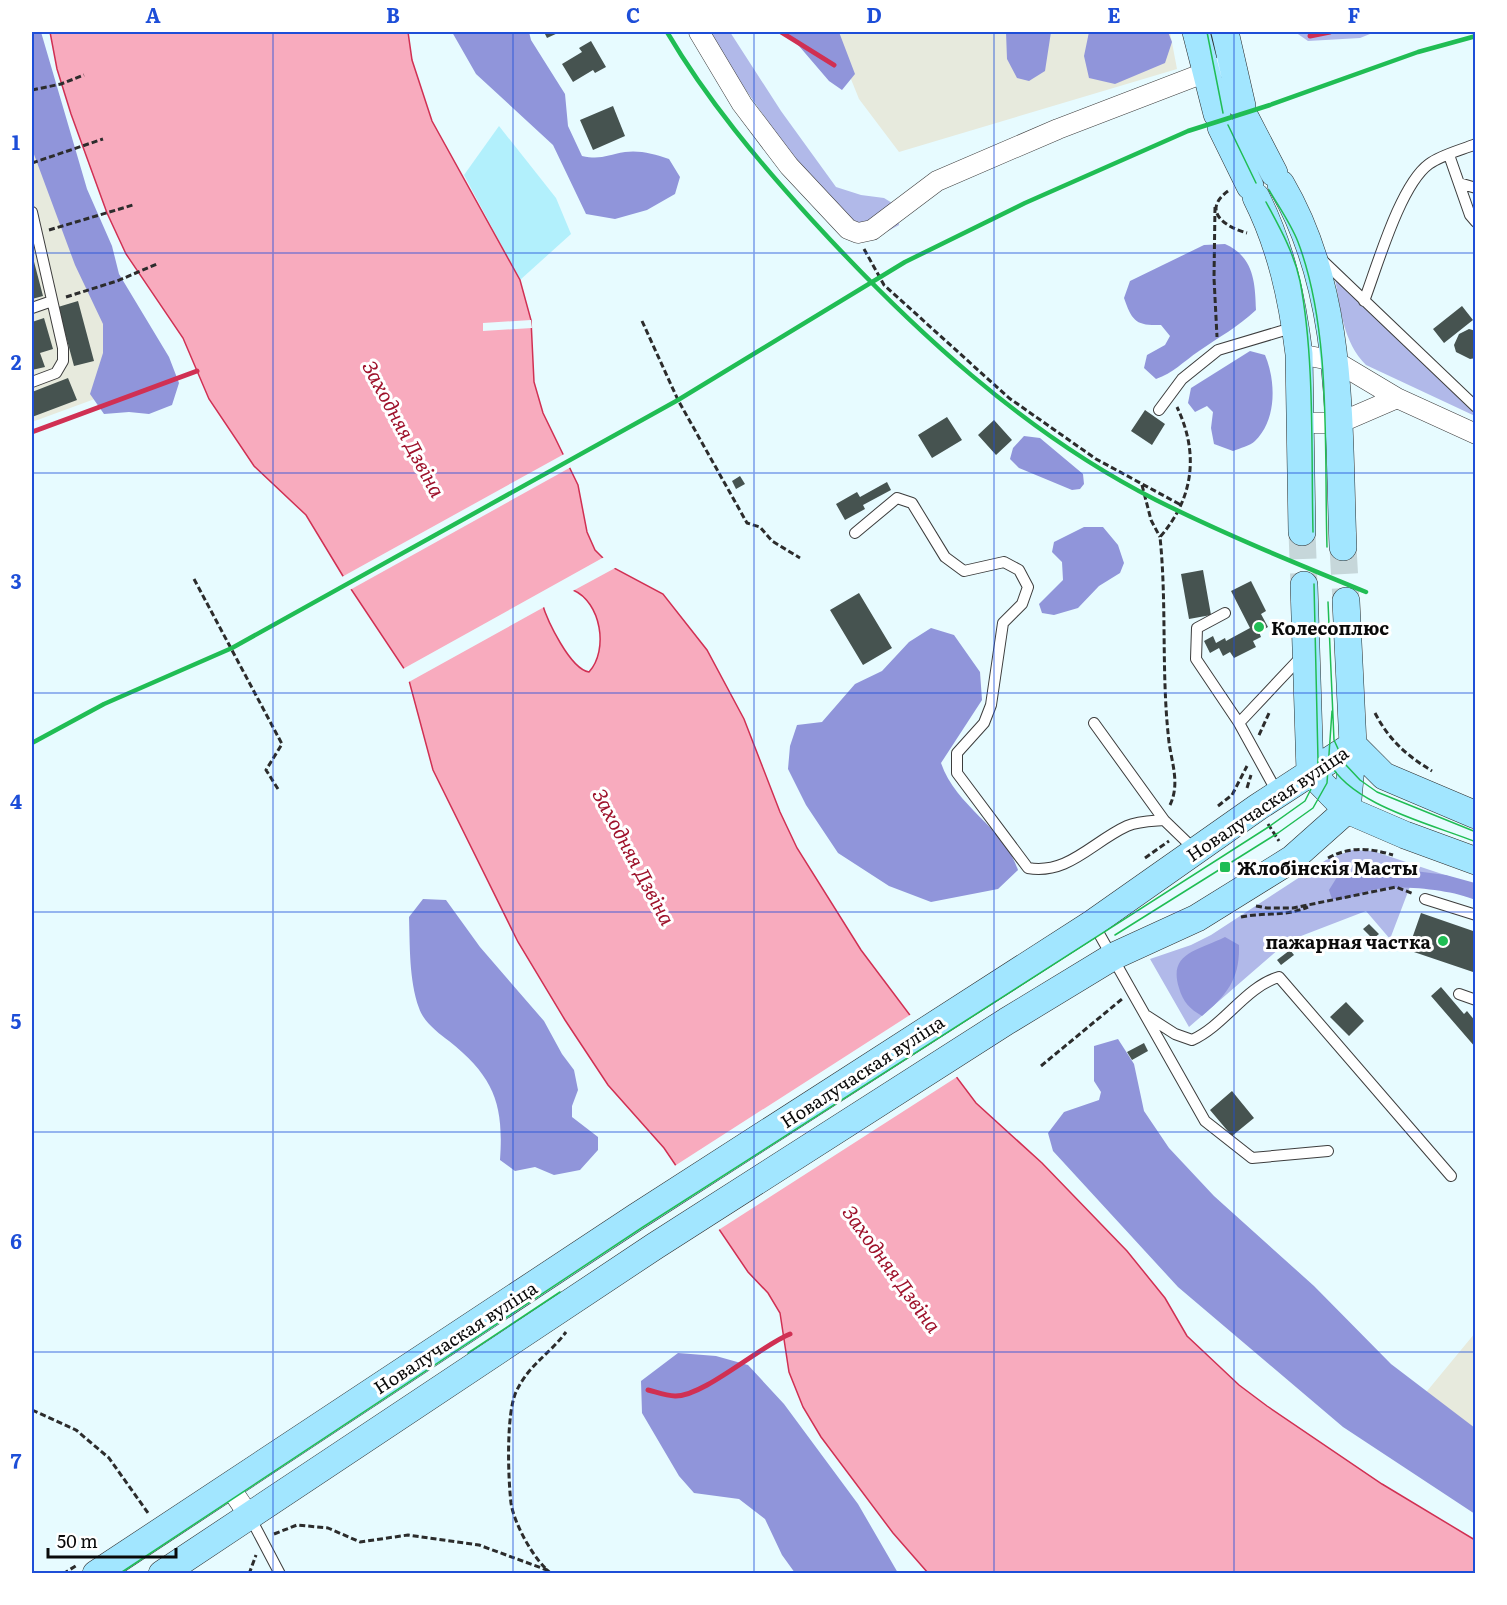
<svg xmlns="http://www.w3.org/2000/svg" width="1507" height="1605" viewBox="0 0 1507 1605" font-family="Literata,serif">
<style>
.industrial{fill:#e7eadd}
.green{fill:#b1b9e9}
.forest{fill:#9095da}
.sand{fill:#b2f0fc}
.water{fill:#f8abbe;stroke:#d03053;stroke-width:1.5;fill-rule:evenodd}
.pier{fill:#e7fbff}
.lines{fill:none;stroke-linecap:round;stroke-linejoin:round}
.stream{stroke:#d03053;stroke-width:5}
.building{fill:#465350}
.secondary-tunnel{stroke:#c6d7da;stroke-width:27;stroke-dasharray:27 14;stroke-linecap:butt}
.service-casing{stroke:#3d3d3d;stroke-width:12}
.minor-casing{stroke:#3d3d3d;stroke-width:21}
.secondary-casing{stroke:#2c2c2c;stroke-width:28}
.path{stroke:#2c2c2c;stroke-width:3;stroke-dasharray:6 3;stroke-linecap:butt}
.service{stroke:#fff;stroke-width:10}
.minor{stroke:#fff;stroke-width:20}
.secondary{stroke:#a2e6ff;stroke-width:27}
.tram{stroke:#20bd54;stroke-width:1.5}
.rail{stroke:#20bd54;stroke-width:4.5}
.grid{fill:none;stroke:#1d4ed8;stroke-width:1.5;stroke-opacity:0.55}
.poi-dot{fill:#20bd54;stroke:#fff;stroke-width:2}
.labels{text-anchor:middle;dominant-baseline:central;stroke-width:6;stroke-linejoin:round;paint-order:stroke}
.poi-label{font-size:18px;font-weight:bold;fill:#0a0a0a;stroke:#fff;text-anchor:start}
.street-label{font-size:18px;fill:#0a0a0a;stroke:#fff}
.water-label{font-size:20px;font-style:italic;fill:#9e122b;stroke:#fff}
.neatline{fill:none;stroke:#1d4ed8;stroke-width:2}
.grid-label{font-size:20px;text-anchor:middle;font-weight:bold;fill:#1d4ed8}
</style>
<rect width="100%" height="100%" fill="#e7fbff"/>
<!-- industrial -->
<path class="industrial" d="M823,32H1170L1177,69L899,152L859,99L836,42Z
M32,74L141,382L32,422Z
M1475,1333V1430L1423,1396Z"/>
<!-- green -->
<path class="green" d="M710,32H730L781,111L836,187L861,195L884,198L897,206L899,225L888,231L866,227L840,212L785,146L720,53Z
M1295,32H1375L1360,38L1308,41Z
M1335,279L1475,414V416L1366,365C1343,342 1341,310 1335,279Z
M1352,850L1373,851L1475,885L1414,876L1390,939L1366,911L1288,941L1189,1027L1150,959L1191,945L1211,935L1326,860Z"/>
<!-- forest -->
<path class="forest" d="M32,32H41L87,189L112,246L119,274L169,357L179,383L172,405L149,414L129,412L104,414L90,394L103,353V324L75,265L32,149Z
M452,32H529L531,40L565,94L568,126L582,156C601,160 607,155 625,152C640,150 654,154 669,159L680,177L675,194L647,210L615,219L586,214L553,145L476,74Z
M787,32H839L855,74L842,90L829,81Z
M1006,32H1051L1045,71L1029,81L1017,78L1007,59Z
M1089,32H1168L1172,42L1165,63L1115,84L1089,78L1084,56Z
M1225,244C1254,257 1255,282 1256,310C1238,327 1219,337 1199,351C1183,362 1173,373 1156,379L1144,368L1147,355L1165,345L1170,336L1161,325C1136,326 1132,321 1124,298L1130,281L1204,245Z
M1250,351L1265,355C1276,381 1277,420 1255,441C1250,446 1240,448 1233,451L1214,444L1211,428L1213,412L1207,406L1195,412L1188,403L1191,388Z
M1024,436L1040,438L1083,474L1084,484L1080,489L1072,490L1019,468L1010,459L1013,448Z
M1084,527H1103L1118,545L1124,563L1120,573L1099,586L1078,608L1054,615L1042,613L1039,604L1063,580L1062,562L1052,552L1054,542Z
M931,628L954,635L980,672L982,700L941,763C956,807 1004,827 1018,870L998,889L931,902L889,886L838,853L806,805L788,769L790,746L797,725L822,722L855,684L882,671L909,642Z
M1376,866L1446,875L1475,883V900C1452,890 1403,885 1377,889C1359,892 1352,901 1332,899L1329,890L1339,874Z
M423,899L446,900L480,947L544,1021L562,1054L574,1070L578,1090L572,1106V1117L598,1137V1150L580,1170L554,1175L535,1167L515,1171L500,1160C504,1104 494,1077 449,1041C438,1033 423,1021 419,1008C409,980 410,946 409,917Z
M1225,937L1239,945C1240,979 1227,995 1202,1016C1190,1009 1183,1002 1179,988C1168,953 1197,951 1225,937Z
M1118,1039L1134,1064L1144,1111L1169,1148L1214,1196L1314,1286L1391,1364L1475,1428V1514L1343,1427L1178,1287L1053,1151L1048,1133L1064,1112L1099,1100L1101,1092L1094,1081V1046Z
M678,1353L716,1356L748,1365L784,1404L858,1504L898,1573H795L782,1555L765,1519L739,1499L694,1493L679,1476L642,1413L641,1381Z"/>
<!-- sand -->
<path class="sand" d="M499,126L556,198L571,234L520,280L464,175Z"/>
<!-- water -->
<path class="water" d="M50,32H408L412,60L432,121L520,280L531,320L534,382L543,413L578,485L587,532L595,550L612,567L663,594L707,650L744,719L780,812L797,848L861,950L976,1103L1042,1163L1127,1251L1165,1298L1187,1336L1204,1352L1239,1385L1267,1406L1382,1484L1475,1540V1573H928L893,1533L821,1437L803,1407L789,1372L780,1313L768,1293L748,1272L664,1148L608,1085L565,1020L518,942L433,770L407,673L349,586L306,515L254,466L209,399L183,338L126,254L107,213L71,114L57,69ZM573,590C601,602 609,650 589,672C570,669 547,620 542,603L551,593Z"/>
<!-- pier -->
<path class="pier" d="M531,320L532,328L483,331V323Z
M566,453L573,466L348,591L340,578Z
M606,556L617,567L569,593L553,595L545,603L546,606L407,683L401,670Z
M913,1013L960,1075L717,1231L673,1167Z"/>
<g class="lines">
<!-- stream -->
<path class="stream" d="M781,32L834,65
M1310,36L1330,32
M32,432L197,371
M648,1390C656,1392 666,1396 675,1396C703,1397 760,1346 790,1334"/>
</g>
<!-- building -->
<path class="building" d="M544,32H560L547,38Z
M591,41L606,67L595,73L593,70L573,82L562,64L582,52L579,48Z
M613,106L625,136L593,150L580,120Z
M32,254L43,296L32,299Z
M78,301L94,361L74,366L58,307Z
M1462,306L1473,320L1444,343L1433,329Z
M44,318L53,349L40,353L45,367L32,370V322Z
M1469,329L1476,331V358L1470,359L1456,352L1454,345L1459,334Z
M68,378L77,400L32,417V392Z
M1145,410L1165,424L1152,445L1131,431Z
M947,417L962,440L932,458L918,435Z
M994,420L1012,440L996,455L978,435Z
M740,476L745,484L736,489L732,481Z
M887,482L891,490L863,505L865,509L845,520L836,504L857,492L860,497Z
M1203,570L1211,615L1189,619L1181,574Z
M1251,581L1266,611L1261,614L1268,627L1259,632L1261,637L1253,641L1256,647L1234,658L1230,652L1223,656L1219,648L1210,653L1204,641L1213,636L1216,643L1225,638L1226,641L1250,628L1231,591Z
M859,593L892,648L863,665L830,610Z
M1421,913L1476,932V973L1408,950Z
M1369,924L1379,934L1373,939L1363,929Z
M1290,950L1294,955L1281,965L1277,960Z
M1441,987L1464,1014L1467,1011L1476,1022V1048L1431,996Z
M1346,1002L1364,1021L1349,1036L1330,1017Z
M1144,1043L1148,1051L1132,1060L1127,1052Z
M1232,1091L1254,1118L1232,1136L1210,1110Z"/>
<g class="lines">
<!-- secondary-tunnel -->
<path class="secondary-tunnel" d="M1302,532L1304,585
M1343,547L1346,601"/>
<!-- service casing -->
<g class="service-casing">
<path id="service" d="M1449,155L1470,215L1476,222
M1459,183L1476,188
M32,212L63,348V361L56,373L32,382
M1320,258L1476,407
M1364,301C1377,267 1400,185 1429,164C1441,155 1461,150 1476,144
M32,308L52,301
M1159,410L1182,379L1218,350L1295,327
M855,533L897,498L912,503L945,557L964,571L1004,562L1019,570L1028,587L1022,604L1003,623L991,705L984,723L957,753V773L1028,868C1068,875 1092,842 1127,826C1138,821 1152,821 1164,820
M1225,613L1197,628L1196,659L1239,723L1277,792
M1094,723L1164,820L1194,849
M1239,723L1303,655
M1425,899L1476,915
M1093,923L1205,1121L1252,1158L1328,1151
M1459,994L1476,1000
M1147,1016L1175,1034L1192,1040C1225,1025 1245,987 1279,977L1451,1176
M250,1517L280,1574"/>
</g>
<!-- minor casing -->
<g class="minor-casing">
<path id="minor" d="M699,32L742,104L789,166L848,229L858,233L872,230L937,181L1058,129L1217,68
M1299,354L1335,361L1397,398L1476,434
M1299,423H1339L1397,398
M229,1486L250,1517"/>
</g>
<!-- secondary casing -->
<g class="secondary-casing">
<path id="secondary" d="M1196,32L1217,114
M1225,32L1242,106
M1246,119L1274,173
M1221,127L1250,186
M1281,184C1345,293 1338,424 1343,547
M1256,197C1281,247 1292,298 1299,354L1302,532
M1304,585L1310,772L1347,810L1405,835L1476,861
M1353,745L1384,776L1476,815
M96,1574L636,1217L1093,923L1258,807L1353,745
M162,1574L655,1246L1007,1021L1114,956L1197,918L1292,859L1347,810L1353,745L1346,601"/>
</g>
<!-- path -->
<path class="path" d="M32,90L61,84L84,75
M32,163L103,139
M1228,191C1201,211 1225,227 1247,233
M1215,207L1214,278L1217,337
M49,230L133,205
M864,249L884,285L1009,398L1096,459L1181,505
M66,297L117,281L157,264
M642,321L678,400L747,523L760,527L772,541L800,558
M1142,485L1151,520L1160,537
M194,579L282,744L266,770L278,789
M1375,713C1389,740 1406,755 1432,771
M1259,735L1270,711
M1247,788L1251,775
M1170,805C1180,784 1172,764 1169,742C1161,674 1167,605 1160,537C1194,498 1199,453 1177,407
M1218,806L1232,795L1247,766
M1268,824L1279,841
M1145,858L1169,841
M1328,858C1351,846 1369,848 1393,855
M1256,906L1267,908H1293L1396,887L1414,894
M1241,917C1264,912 1285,917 1308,907
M1041,1066L1122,999
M32,1410L76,1430L109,1458L148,1513
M274,1534L297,1525L328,1528L360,1542L408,1535L479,1545L547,1570V1574
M63,1574L77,1565
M249,1574L256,1555
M552,1574C535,1562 514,1524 511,1503C508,1478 506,1414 516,1392C529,1364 549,1355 566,1332"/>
<!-- service -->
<use href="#service" class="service"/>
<!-- minor -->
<use href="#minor" class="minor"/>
<!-- secondary -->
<use href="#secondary" class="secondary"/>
<!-- tram -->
<path class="tram" d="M1207,32L1223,113
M1228,125L1256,183
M1269,190C1279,207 1291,224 1298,242C1332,331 1324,452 1327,547
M1266,202C1280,228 1294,253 1300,281C1315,359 1311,452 1313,532
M1328,602L1334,740L1345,764L1360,780L1377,792L1476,832
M1328,760C1349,805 1432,824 1476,842
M1115,935L1278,833L1313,808L1327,783L1332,711
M468,1353L560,1292
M119,1574L643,1227L1270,826L1305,801L1317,777L1318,760L1314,584"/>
<!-- rail -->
<path class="rail" d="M667,32C707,100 759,162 812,220C911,328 1024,433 1156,500C1224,534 1295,563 1366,592
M32,743L104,704L232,648L678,400L905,262L1025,203L1188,131L1270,105L1418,52L1476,36"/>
</g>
<!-- grid -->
<path class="grid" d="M273,32V1574M513,32V1574M754,32V1574M994,32V1574M1234,32V1574M32,253H1476M32,473H1476M32,693H1476M32,912H1476M32,1132H1476M32,1352H1476"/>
<!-- markers -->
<g class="poi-dot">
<circle cx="1259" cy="627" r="6"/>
<rect x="1219" y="861" width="12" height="12" rx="3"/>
<circle cx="1443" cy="941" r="6"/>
</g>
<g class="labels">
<!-- poi labels -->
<g class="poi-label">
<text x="1271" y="627">Колесоплюс</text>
<text x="1237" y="867">Жлобінскія Масты</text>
<text x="1431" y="941" text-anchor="end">пажарная частка</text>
</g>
<!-- street labels -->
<g class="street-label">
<text transform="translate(1267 803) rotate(-34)">Новалучаская вуліца</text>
<text transform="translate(862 1071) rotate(-33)">Новалучаская вуліца</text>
<text transform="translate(455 1337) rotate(-33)">Новалучаская вуліца</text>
</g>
<!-- water labels -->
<g class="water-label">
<text transform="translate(405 428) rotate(62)">Заходняя Дзвіна</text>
<text transform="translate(635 856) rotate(62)">Заходняя Дзвіна</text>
<text transform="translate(893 1268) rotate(54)">Заходняя Дзвіна</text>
</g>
</g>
<!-- border -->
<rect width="1507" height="1605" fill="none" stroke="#ffffff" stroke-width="66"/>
<!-- scale -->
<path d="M48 1548v9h128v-9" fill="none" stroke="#0a0a0a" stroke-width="3"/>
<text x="57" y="1548" font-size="18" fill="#0a0a0a" stroke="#ffffff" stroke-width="4.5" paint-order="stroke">50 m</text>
<rect x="33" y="33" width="1441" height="1539" class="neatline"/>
<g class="grid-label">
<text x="153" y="23">A</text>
<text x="393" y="23">B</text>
<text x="633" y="23">C</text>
<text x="874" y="23">D</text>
<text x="1114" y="23">E</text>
<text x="1354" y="23">F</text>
<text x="16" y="150">1</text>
<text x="16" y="370">2</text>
<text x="16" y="589">3</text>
<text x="16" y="809">4</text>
<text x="16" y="1029">5</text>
<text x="16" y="1249">6</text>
<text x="16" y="1469">7</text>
</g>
</svg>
